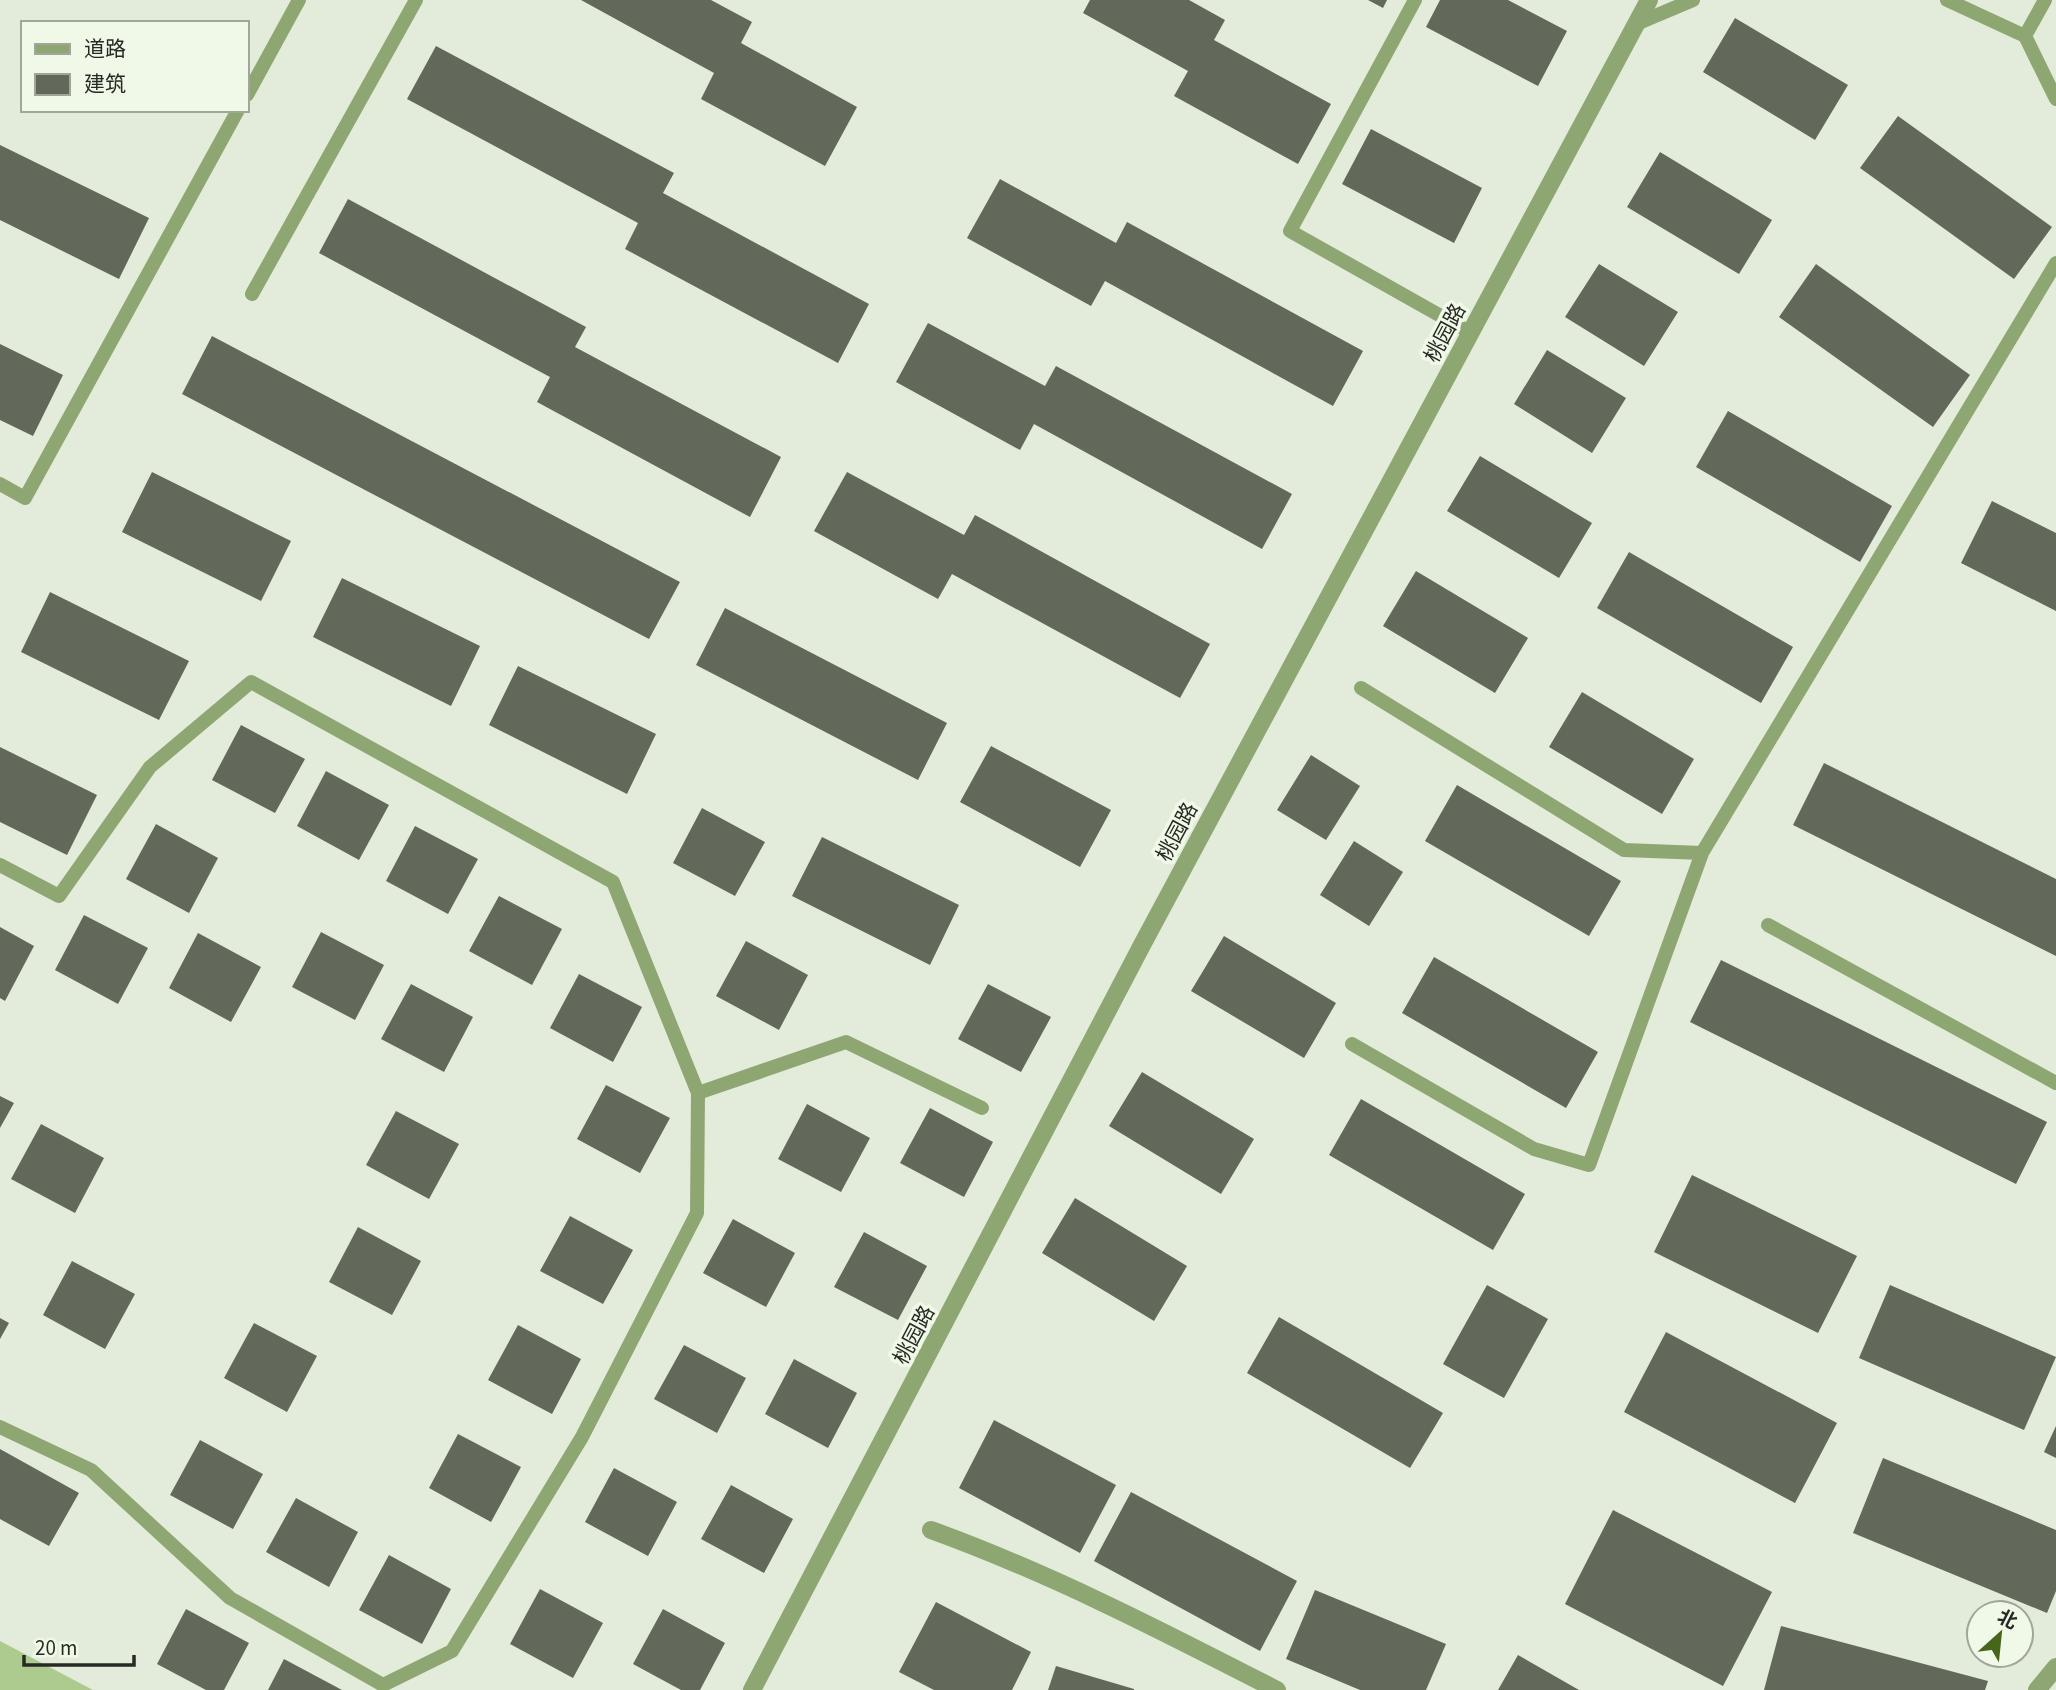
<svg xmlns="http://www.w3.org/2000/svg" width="2056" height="1690" viewBox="0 0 2056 1690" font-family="'Source Sans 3','Noto Sans SC',sans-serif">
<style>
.green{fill:#adcb8e}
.building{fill:#62695b}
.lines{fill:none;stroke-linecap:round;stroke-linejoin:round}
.service{stroke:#8ea772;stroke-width:14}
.minor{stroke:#8ea772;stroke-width:18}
.tertiary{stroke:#8ea772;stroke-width:18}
.labels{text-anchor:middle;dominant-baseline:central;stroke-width:7;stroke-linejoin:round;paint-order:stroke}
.street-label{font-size:21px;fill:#272a24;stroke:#f0f9e8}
</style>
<rect width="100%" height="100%" fill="#e3ebda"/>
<!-- green -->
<path class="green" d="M0,1641L93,1690H0Z"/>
<!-- building -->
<path class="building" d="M581,0H711L752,22L741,43L857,107L825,166L701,99L714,73Z
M1090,0H1189L1225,20L1214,40L1331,104L1298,164L1174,96L1188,71L1083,13Z
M1368,0H1387L1383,8Z
M1440,0H1508L1567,31L1538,86L1426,27Z
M1735,18L1848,85L1815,140L1703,72Z
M436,46L674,173L663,193L869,304L838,363L625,249L638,223L407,99Z
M1898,116L2052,227L2014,279L1860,168Z
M1371,129L1482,188L1454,243L1342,184Z
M0,145L149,218L119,279L0,220Z
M1660,152L1772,220L1739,274L1627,207Z
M1000,179L1116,243L1127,222L1363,351L1333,406L1105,281L1091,306L967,238Z
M348,199L586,327L575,347L781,457L750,517L537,402L550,377L319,253Z
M1599,264L1678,312L1644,366L1565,317Z
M1816,264L1970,375L1933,427L1779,317Z
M928,323L1045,386L1056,366L1292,494L1262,549L1034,424L1020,450L896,382Z
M212,336L680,582L649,639L182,394Z
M0,344L63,375L33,436L0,420Z
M1547,350L1626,398L1592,453L1514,404Z
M1728,411L1892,506L1860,562L1696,467Z
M1480,456L1592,523L1559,578L1447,511Z
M152,472L291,541L261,601L122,532Z
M847,472L964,535L975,515L1210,644L1180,698L952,574L938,599L814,531Z
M1992,501L2056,533V611L1961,563Z
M1629,552L1793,647L1761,703L1597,608Z
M1416,571L1528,638L1495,693L1383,626Z
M342,578L480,646L451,706L313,637Z
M50,592L189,661L159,720L21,652Z
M725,608L947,723L918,780L696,665Z
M518,666L656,734L627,794L489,725Z
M1582,692L1694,759L1662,814L1549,747Z
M241,725L305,759L275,813L212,780Z
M991,746L1111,810L1080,867L960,802Z
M0,747L97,795L67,855L0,822Z
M1311,755L1360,786L1326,840L1277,810Z
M1824,763L2056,879V956L1793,825Z
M326,771L389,805L359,860L297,826Z
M1457,785L1621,881L1589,936L1425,841Z
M702,808L765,842L735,896L673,863Z
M156,824L218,858L189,913L126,879Z
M415,826L478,859L448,914L386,881Z
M822,837L959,905L930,965L792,896Z
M1354,841L1403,872L1369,926L1320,895Z
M499,896L562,929L532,985L469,951Z
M84,915L148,948L118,1004L55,970Z
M0,927L34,946L5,1001L0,998Z
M321,932L384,965L355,1020L292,987Z
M198,933L261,967L231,1022L169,988Z
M1224,936L1336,1003L1304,1058L1191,991Z
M746,941L808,975L779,1030L716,996Z
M1434,957L1598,1052L1566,1108L1402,1013Z
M1721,960L2047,1122L2016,1184L1690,1022Z
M579,974L642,1007L613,1062L550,1028Z
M411,984L473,1017L444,1072L381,1039Z
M988,984L1051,1017L1021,1072L958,1039Z
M1142,1072L1254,1139L1221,1194L1109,1126Z
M606,1085L670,1118L640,1173L577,1139Z
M0,1096L14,1103L0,1128Z
M1361,1099L1525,1194L1493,1250L1329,1155Z
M807,1104L870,1138L841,1192L778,1159Z
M930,1108L993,1142L964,1197L900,1163Z
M396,1111L459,1144L429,1199L366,1165Z
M41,1124L104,1158L75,1213L11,1179Z
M1692,1175L1857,1256L1818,1333L1654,1252Z
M1075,1198L1187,1266L1154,1321L1042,1253Z
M570,1216L633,1250L603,1304L540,1271Z
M733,1219L795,1253L766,1307L703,1273Z
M358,1227L421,1261L392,1315L329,1282Z
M864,1232L927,1266L898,1320L834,1287Z
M72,1261L135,1294L105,1349L43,1315Z
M1487,1285L1548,1319L1504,1398L1443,1364Z
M1890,1285L2056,1357L2024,1430L1859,1358Z
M1279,1317L1443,1413L1410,1468L1247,1373Z
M0,1318L9,1323L0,1339Z
M254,1323L317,1356L287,1412L224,1378Z
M518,1325L581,1359L552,1414L488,1380Z
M1666,1332L1837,1423L1795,1503L1624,1412Z
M684,1345L746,1378L717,1433L654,1399Z
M794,1359L857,1393L828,1448L765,1414Z
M994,1420L1116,1485L1080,1553L959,1488Z
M2056,1426V1458L2044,1452Z
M458,1434L521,1467L491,1522L429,1488Z
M200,1440L263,1474L233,1529L170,1495Z
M0,1449L79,1493L49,1546L0,1519Z
M1883,1458L2056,1530V1591L2047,1613L1853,1533Z
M614,1468L677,1502L648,1556L585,1522Z
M731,1485L793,1519L764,1573L701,1539Z
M1131,1492L1297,1581L1260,1651L1094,1561Z
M296,1498L358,1532L329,1587L266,1552Z
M1613,1510L1772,1592L1723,1686L1565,1604Z
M389,1555L451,1589L422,1644L359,1610Z
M540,1589L603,1623L573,1678L510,1644Z
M1315,1590L1446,1644L1426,1690H1360L1286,1659Z
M936,1602L1031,1652L1012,1690H934L899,1672Z
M186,1609L249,1643L224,1690H206L157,1664Z
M663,1609L725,1643L700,1690H681L633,1664Z
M1781,1626L1988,1681L1985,1690H1764Z
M1518,1655L1579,1690H1498Z
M284,1659L342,1690H268Z
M1056,1666L1134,1689V1690H1048Z"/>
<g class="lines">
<!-- service -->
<path class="service" d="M1415,0L1290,231L1471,333
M1947,0L2025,36L2045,0
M1636,24L1693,0
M2025,36L2056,99
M247,95L299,0
M252,294L416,0
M0,484L25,498L238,110
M1361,688L1624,850L1702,853L2056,263
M0,865L59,896L150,767L251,682L613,882L698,1093L697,1213L582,1437L452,1651L383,1685L230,1598L91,1470L0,1427
M1768,925L2056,1083
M1352,1044L1534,1149L1589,1165L1702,853
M698,1093L846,1042L982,1108"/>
<!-- minor -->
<path class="minor" d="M931,1530C1050,1573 1164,1632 1277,1690
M2037,1690L2056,1667"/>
<!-- tertiary -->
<path class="tertiary" d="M752,1690L1142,945L1649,0"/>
</g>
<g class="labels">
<!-- street labels -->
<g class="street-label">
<text transform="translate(1445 333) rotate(-62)">桃园路</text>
<text transform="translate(1177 832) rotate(-62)">桃园路</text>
<text transform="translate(914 1335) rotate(-62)">桃园路</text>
</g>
</g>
<!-- legend -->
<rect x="21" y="21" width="228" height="91" fill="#f0f9e8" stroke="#a0a69a" stroke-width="2"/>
<rect x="35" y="44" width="35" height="10" fill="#8ea772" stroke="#a0a69a" stroke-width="2"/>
<text x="84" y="56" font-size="21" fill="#272a24">道路</text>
<rect x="35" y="74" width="35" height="21" fill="#62695b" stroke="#a0a69a" stroke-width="2"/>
<text x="84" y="91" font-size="21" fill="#272a24">建筑</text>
<!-- north arrow -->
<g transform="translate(2000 1634) rotate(27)"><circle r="33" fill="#f0f9e8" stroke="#a0a69a" stroke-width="2"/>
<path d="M0-5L12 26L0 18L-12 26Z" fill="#47661b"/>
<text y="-10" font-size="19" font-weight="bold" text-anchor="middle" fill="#272a24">北</text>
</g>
<!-- scale -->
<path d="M24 1655v10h110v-10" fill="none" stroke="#272a24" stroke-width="3.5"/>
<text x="35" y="1655" font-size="21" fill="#272a24" stroke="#f0f9e8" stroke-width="5" paint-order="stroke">20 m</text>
</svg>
